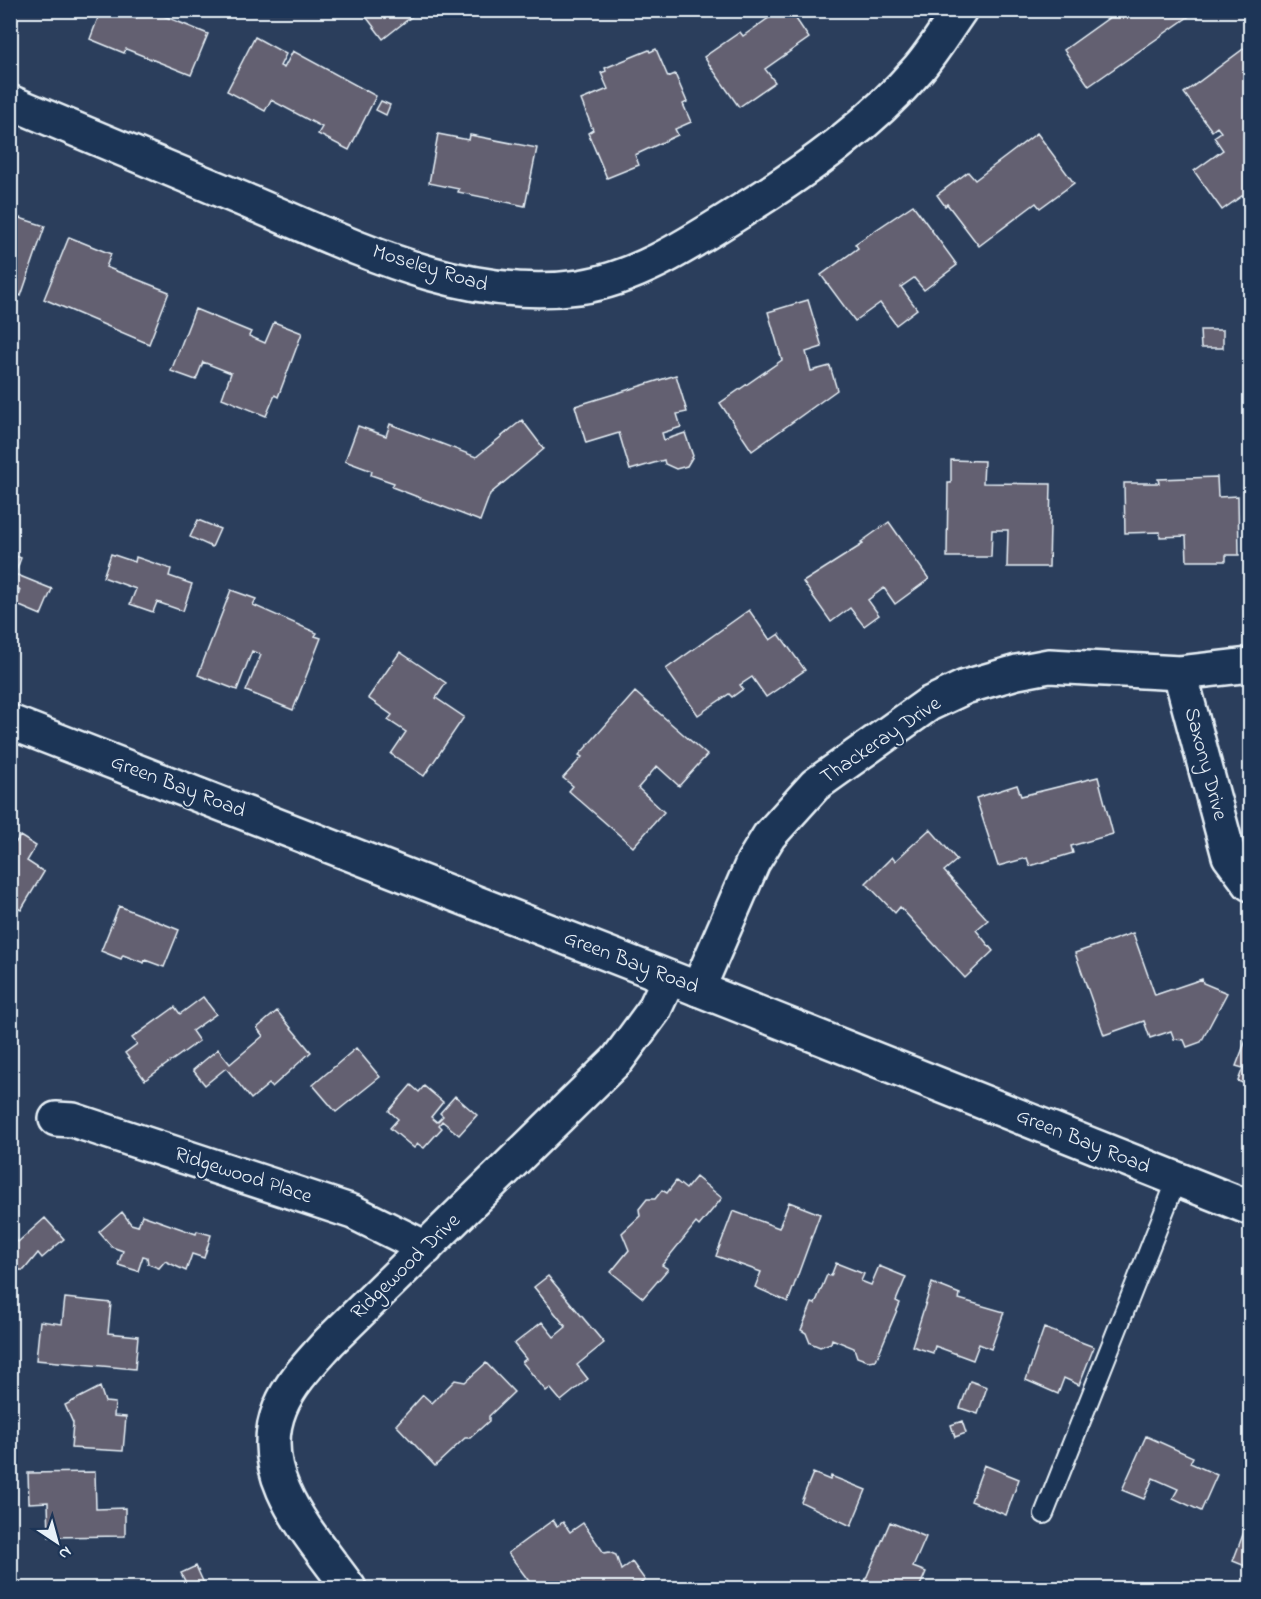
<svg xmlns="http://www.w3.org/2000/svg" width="1261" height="1599" viewBox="0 0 1261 1599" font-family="'Indie Flower',sans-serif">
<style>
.building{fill:#646071;stroke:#e8f1f8;stroke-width:1.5}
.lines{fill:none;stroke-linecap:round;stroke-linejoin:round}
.lane-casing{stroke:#e8f1f8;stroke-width:22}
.street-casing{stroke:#e8f1f8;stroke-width:38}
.secondary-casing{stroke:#e8f1f8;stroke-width:38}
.lane{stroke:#1d3557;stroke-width:18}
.street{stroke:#1d3557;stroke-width:33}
.secondary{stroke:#1d3557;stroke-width:33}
.labels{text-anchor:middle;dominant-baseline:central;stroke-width:4.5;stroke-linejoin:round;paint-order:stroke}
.street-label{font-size:21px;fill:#e8f1f8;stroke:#1d3557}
</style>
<rect width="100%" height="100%" fill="#2b3e5c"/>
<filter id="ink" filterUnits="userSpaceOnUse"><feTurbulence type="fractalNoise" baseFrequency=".0167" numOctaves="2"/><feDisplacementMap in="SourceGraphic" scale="12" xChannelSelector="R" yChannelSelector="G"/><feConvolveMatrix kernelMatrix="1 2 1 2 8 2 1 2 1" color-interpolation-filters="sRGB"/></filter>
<g filter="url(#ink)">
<!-- building -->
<path class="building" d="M101,10H117L136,18L139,10H167L164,16L208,34L191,75L126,49L124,53L90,39Z
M361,10H420L383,39Z
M780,10H790L809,38L765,69L775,82L739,107L704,57L740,32L743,36Z
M1120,10H1198L1089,86L1064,50Z
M255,37L286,54L280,66L284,68L293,51L376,96L349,150L318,134L322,127L271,100L265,111L227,91Z
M1250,44V190L1222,210L1194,171L1223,150L1214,137L1221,132L1217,127L1212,131L1184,93Z
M656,49L668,77L675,74L687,102L683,104L691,122L675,129L678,135L635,155L639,165L607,178L588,133L593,130L581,100L608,89L601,73L606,71L605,68L649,50L650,52Z
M381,101L390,105L386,115L376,110Z
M1037,133L1074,183L1040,208L1036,203L979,246L947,204L945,206L937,195L968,172L975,180Z
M438,134L469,140L470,135L537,148L525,206L458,192L459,189L429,183Z
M913,205L957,265L924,290L914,278L901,287L917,309L896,325L880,303L855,321L821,275L858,248L855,244Z
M10,215L45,226L21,296L18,294L14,306L10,305Z
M69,237L111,254L106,267L169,292L149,344L44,299Z
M808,300L822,347L806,352L811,371L830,366L837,390L752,451L720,403L782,360L768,312Z
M195,309L251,332L249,336L265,343L274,322L302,333L278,397L275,395L266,416L222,398L231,373L203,362L196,380L171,371Z
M1200,330H1223V348H1201Z
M676,375L687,412L677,414L681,427L662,433L664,440L685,433L693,456L687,466L676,469L665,464L664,460L630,470L619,433L586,443L575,406Z
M522,420L544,449L490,494L480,521L392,487L394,483L371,475L372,471L345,461L358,426L386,436L390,424L476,457Z
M951,460L984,461L983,483L1051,484L1049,567H1007L1008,530H992L991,557H947L948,483H951Z
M1217,477L1218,497L1238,496L1239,555H1226V561H1187L1186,536L1160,537V532L1125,533L1124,483H1159L1158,479Z
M198,520L220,529L212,547L190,537Z
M889,522L929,579L895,604L884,588L868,600L879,615L864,626L850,608L831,622L803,582L863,544L861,542Z
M10,554L21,558L15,574L52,589L41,615L15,604L20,590L10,587Z
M111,554L135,562L136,557L171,569L169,576L192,584L183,611L157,602L153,612L130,604L136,589L103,577Z
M231,590L256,599L253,605L317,633L315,636L321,638L293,710L246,691L261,655L252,651L237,690L198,675Z
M749,610L770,640L779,634L805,670L766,697L752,677L740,685L743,689L732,697L729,694L698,715L666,669Z
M400,652L446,683L436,698L464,717L424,776L391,754L406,732L388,720L392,715L368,698Z
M635,692L707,755L679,786L657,766L638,788L664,812L633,847L569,791L573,786L563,778L582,757L579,755Z
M1098,777L1113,834L1071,846L1073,853L1030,866L1027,858L998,866L976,798L1017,785L1021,796Z
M930,829L957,860L944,871L988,920L976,930L993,951L965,978L900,907L895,913L866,883L892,857L895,861Z
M20,836L36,846L27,861L44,872L21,910L10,904V851Z
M119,906L179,930L164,967L145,960L144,963L123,955L121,959L101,951Z
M1133,933L1155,995L1202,979L1203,983L1227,993L1201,1042L1187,1047L1184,1040L1174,1039L1171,1031L1150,1038L1144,1021L1104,1035L1075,953Z
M203,997L216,1014L192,1031L199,1041L145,1080L125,1053L137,1044L132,1038L175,1007L180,1014Z
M277,1011L311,1052L272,1087L269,1084L251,1099L226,1068L205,1085L193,1070L218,1049L230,1064L263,1036L257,1028Z
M1250,1030V1086L1238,1081L1243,1068L1236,1066Z
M356,1048L380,1077L336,1112L313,1085Z
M411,1085L419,1092L424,1086L443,1102L431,1117L437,1122L443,1116L440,1113L455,1096L477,1115L459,1135L442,1121L439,1125L442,1128L424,1148L418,1144L414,1148L390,1128L398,1119L389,1111Z
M696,1177L722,1198L699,1226L696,1223L662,1265L668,1269L643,1298L611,1272L629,1250L622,1233L640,1216L639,1209L647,1199H655L662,1190L667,1193L676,1181L686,1189Z
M789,1202L820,1214L788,1302L755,1287L761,1272L716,1256L733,1211L779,1228Z
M122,1212L131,1224L138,1226L142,1215L196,1234L197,1231L211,1235L204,1258L192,1254L186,1271L165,1261L159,1268L148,1264L147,1257L143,1256L138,1271L118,1265L123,1251L112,1247L99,1232Z
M45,1218L64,1239L42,1258L38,1253L24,1270H16L10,1275V1233L18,1242Z
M836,1263L864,1274L861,1281L871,1285L879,1266L906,1277L896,1301L900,1303L876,1360L868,1361L857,1357L854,1348L832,1339L831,1343L820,1347L810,1343L806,1333L801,1330L812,1303L815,1304L827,1275L831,1276Z
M548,1276L604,1343L577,1365L588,1379L561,1401L550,1388L546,1391L522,1362L526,1359L514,1344L542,1322L554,1337L566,1327L534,1287Z
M932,1283L960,1294L959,1299L1004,1312L991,1349L979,1344L973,1360L935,1346L933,1353L912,1346Z
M65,1298L111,1303L108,1333L138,1336L135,1369L36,1360L40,1321L62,1324Z
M1044,1328L1094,1347L1079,1385L1064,1378L1058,1394L1026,1380Z
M486,1363L514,1392L489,1416V1421L470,1438H465L435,1466L396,1425L423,1395L432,1403L455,1380L465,1382Z
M970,1381L987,1387L978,1414L960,1408Z
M100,1387L105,1402L115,1403L114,1416L126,1417L123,1451L71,1448L73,1423L65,1405Z
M962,1421L966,1433L955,1437L951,1425Z
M1146,1436L1193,1457L1190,1463L1217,1475L1201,1511L1173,1498L1178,1489L1153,1478L1144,1499L1122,1490Z
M984,1465L1019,1479L1006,1515L971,1501Z
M95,1472L96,1509L125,1508V1536L49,1537L48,1502L29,1503L28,1473Z
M813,1473L830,1480L831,1476L866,1490L851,1526L801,1502Z
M1250,1516V1568L1233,1561Z
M553,1520L557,1526L563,1522L570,1532L583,1523L604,1553L609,1552L616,1555L621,1570L632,1562L645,1580L634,1588H543L540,1585L534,1588L508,1553Z
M890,1522L926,1537L913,1567L926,1572L919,1588H862Z
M196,1566L206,1588H175L186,1583L181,1573Z"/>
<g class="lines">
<!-- lane casing -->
<g class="lane-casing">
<path id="lane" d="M1044,1514L1177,1179"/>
</g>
<!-- street casing -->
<g class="street-casing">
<path id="street" d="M10,102C88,134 165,167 242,199C347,243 462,304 579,287C640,278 695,240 746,208C808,169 870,125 919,68C934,50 946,30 960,10
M1180,673L1229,856L1250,884
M698,989L753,862L769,836L815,785L929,704L965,687L1017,672L1049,666L1180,673L1250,665
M56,1119L73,1120L353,1212L426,1248
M349,1588C313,1537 252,1476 280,1408C290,1383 311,1362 329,1342L618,1059L654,1010L669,978"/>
</g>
<!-- secondary casing -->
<g class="secondary-casing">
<path id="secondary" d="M10,722L683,983L1250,1208"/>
</g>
<!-- lane -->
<use href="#lane" class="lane"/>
<!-- street -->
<use href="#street" class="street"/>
<!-- secondary -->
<use href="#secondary" class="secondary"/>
</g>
</g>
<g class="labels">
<!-- street labels -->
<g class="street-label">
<text transform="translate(430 269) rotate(17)">Moseley Road</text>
<text transform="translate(881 741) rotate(-34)">Thackeray Drive</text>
<text transform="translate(1205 764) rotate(75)">Saxony Drive</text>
<text transform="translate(178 787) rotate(21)">Green Bay Road</text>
<text transform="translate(631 963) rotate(21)">Green Bay Road</text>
<text transform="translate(1083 1142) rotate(22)">Green Bay Road</text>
<text transform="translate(243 1176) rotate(18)">Ridgewood Place</text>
<text transform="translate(406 1267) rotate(-44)">Ridgewood Drive</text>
</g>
</g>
<!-- margin -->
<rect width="1261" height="1599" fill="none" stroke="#1d3557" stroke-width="36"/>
<rect x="18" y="18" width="1225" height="1563" fill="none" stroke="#e8f1f8" stroke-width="2" filter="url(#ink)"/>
<!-- north arrow -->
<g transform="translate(57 1542) rotate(144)" stroke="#1d3557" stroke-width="4.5" paint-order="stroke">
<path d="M0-4.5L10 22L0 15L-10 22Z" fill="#e8f1f8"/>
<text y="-9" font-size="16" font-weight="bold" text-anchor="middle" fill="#e8f1f8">N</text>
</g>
</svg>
